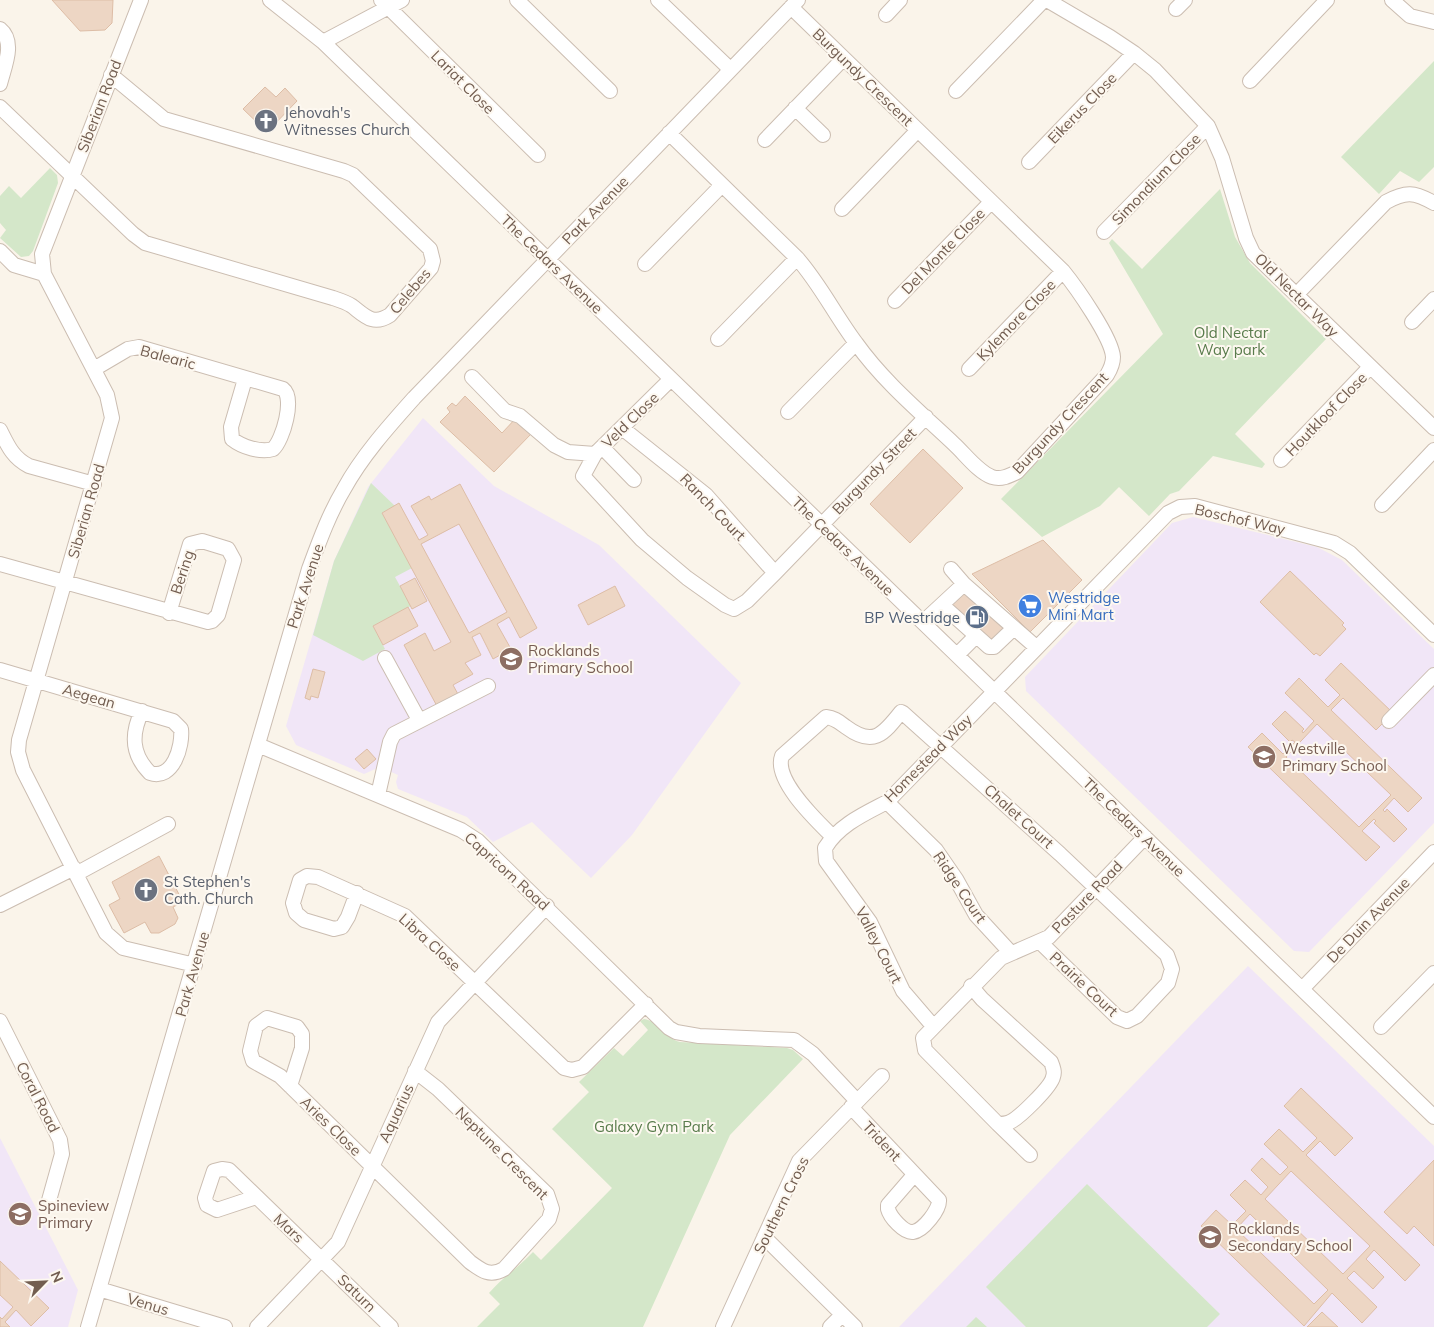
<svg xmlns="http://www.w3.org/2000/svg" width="1434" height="1327" viewBox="0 0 1434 1327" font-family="Mulish,sans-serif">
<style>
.education{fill:#f1e6f7}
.green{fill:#d4e7c9}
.building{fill:#edd6c4;stroke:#ddbda6;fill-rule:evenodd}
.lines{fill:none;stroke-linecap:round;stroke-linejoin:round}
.minor-casing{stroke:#cbbdb1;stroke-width:16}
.minor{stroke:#fff;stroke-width:14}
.labels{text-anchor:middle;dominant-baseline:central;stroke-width:4;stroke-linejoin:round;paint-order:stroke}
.street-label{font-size:15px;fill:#725d50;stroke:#fdf8f0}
.worship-label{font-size:15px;fill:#5b616d;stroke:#fdf8f0;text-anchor:start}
.park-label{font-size:15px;fill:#597c4c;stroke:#fdf8f0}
.shop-label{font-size:15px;fill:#366cbe;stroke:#fdf8f0;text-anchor:start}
.service-label{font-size:15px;fill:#4e5e75;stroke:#fdf8f0;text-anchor:end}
.education-label{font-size:15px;fill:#785e54;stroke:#fdf8f0;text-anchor:start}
</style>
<rect width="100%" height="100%" fill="#faf4ea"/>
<!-- education -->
<path class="education" d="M423,418L494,486L599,545L741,683L632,835L591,878L532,822L493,842L467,817L398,789L396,782L398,775L380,767L364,774L296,745L286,726L334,561L368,487Z
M1193,517L1317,547L1342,560L1434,649V823L1309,952L1294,951L1026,691L1025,677L1172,523Z
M1248,966L1434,1146V1327H899Z
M0,1138L78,1290L68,1327H0Z"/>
<!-- green -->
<path class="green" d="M1434,61V167L1419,182L1400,171L1379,194L1341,157Z
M50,168L57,175L58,183L33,251L29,256L21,257L0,238L6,230L0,223V196L9,186L21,198Z
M1220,189L1235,237L1250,263L1326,339L1235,434L1265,464L1262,468L1213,456L1179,491L1170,494L1149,516L1119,487L1100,506L1042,537L1001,499L1163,334L1109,243L1112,239L1142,269Z
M371,483L395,506L382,513L412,568L395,577L411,606L373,626L385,649L363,661L313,635L334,561Z
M644,1019C659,1021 666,1039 680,1042L787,1048L793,1050L803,1059L730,1135L643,1327H477L500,1304L489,1293C502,1278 519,1267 533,1252L541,1260L612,1188L552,1129L589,1092L579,1082L614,1048L623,1056L648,1030L640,1021Z
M1087,1184L1220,1314L1207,1327H1026L986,1287Z
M976,1317L987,1327H966Z"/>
<!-- building -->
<path class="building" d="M52,0H113L112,23L105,30L80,31Z
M265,87L276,97L285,88L297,101L267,132L243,109Z
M465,396L502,433L517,417L532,433L494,472L440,422L450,412L447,408L452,403L456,406Z
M923,449L963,488L910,543L870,504Z
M460,484L537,628L520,638L509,617L497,624L511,649L493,659L480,633L472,637L481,655L465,663L473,674L453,685L459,696L438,708L404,645L425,633L434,651L451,642L382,513L399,503L419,540L428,535L411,506L429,496L431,500ZM459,524L507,612L469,633L421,544Z
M1043,540L1082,580L1030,632L972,574Z
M1290,571L1344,623L1342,625L1346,629L1320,656L1316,653L1314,655L1260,602Z
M415,578L427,601L412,609L400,586Z
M615,586L625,606L588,625L578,605Z
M963,589L1005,630L990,645L948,604Z
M408,607L418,626L383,645L373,626Z
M1341,663L1393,713L1376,730L1343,698L1331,710L1422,798L1408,812L1394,798L1383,810L1385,812L1387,809L1407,829L1394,842L1374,823L1376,821L1374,819L1362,831L1380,847L1366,861L1248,747L1262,733L1283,754L1295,742L1292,740L1290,742L1272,724L1285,711L1304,729L1302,731L1303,733L1314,721L1285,693L1299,678L1328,707L1340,695L1325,680ZM1317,724L1391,795L1359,827L1286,757Z
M313,669L325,672L318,698L311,696L310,700L305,698Z
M367,749L376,759L364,769L355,759Z
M159,856L183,902L173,907L178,918L175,924L159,933H151L145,922L124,933L109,905L120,899L112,882Z
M1301,1088L1353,1138L1335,1156L1320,1141L1306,1155L1420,1265L1405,1281L1374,1250L1366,1259L1384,1277L1373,1289L1354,1271L1347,1278L1377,1307L1362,1323L1332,1293L1304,1326L1201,1226L1216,1210L1232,1225L1246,1211L1230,1195L1245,1180L1261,1195L1268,1187L1251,1170L1262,1158L1280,1175L1288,1167L1264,1144L1279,1129L1303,1152L1317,1138L1284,1106ZM1291,1171L1370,1246L1343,1274L1265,1199ZM1250,1214L1328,1290L1314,1304L1236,1229Z
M1434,1160V1246L1414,1226L1407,1234L1384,1212Z
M0,1261L49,1308L31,1326L16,1310L5,1322L10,1327H0V1317L2,1319L13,1307L0,1295Z
M1322,1312L1338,1327H1307Z"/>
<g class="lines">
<!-- minor casing -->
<g class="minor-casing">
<path id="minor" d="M141,0L42,254L44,274L107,395L112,418L19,740L18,752L23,770L106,933L123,948L195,965
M270,0L323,42L1434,1117
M381,0L538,155
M517,0L610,91
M658,0L730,69
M1047,0L1110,37L1134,53L1155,70L1208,126L1222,158L1246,238L1253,253L1434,428
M1392,0L1410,16L1434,22
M1176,9L1185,0
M886,15L900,0
M0,29C16,42 4,67 0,84
M323,42L402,0
M1250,81L1327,0
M956,91L1044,0
M0,107L133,234L145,243L333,298C339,300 346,302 352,306C365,316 373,326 390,315L431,268L433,261L430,249L353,175L344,171L164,119L111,75
M795,108L823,135
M669,133L797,258C820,284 835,315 856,343C883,381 920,412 954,444C965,454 978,472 992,477C1001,480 1009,476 1017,472L1107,375C1110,370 1113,363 1113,357C1112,338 1076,287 1063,271L791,7
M765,140L843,59
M1029,162L1134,53
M842,209L917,131
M1104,232L1208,126
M0,251L14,265L44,274
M645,264L722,185
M1296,295L1386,202C1406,191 1414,192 1434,203
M895,301L991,202
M1412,322L1434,299
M718,339L797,258
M94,369L128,349L139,347L283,389C295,398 283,440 273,449C261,453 242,447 232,439L231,427L245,379
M969,369L1063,271
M472,377L505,411L520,416L554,445L568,452L595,454
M671,379L595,454L583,476L642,540L687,578L725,605L734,609L747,601L775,573L926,417
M788,412L856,343
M622,428L706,495L775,573
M0,430C8,446 13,458 29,466L94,484
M602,447L634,480
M1281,460L1370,367
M1382,505L1434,450
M0,564L208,622L212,621L218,615L234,560L228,549L202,541L190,544L169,613
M951,569L964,584L1036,647
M942,605L989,647H994L1014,628
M923,622L964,584
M957,655L976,636
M385,658L419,720
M0,670L173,721L181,729C183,746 173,781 150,773C131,754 131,734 142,711
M1389,721L1434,675
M258,745L461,830L478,841L669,1028L676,1032L699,1036L794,1040L813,1054L857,1101
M378,795L390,742L394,734L488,686
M887,802L936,850L956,879L976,915L1011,953
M833,837C817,821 773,780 782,756L826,717C835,718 839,722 846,727C873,747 883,735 901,712L903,713L1060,854L1167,955L1172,969L1168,983L1137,1016L1127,1021L1117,1017L1040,942
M76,874L168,824
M357,893L348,917L342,927L334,929L304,920L296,913L293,903L300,880L307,876L318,877L405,916L564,1068L572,1070L583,1067L646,1004
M0,905L74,868
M971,986L982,999L1051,1062C1053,1067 1055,1072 1053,1077C1051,1087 1019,1118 1010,1122C1006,1124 1002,1124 998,1124L925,1050L923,1038L1001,958L1049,937L1145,837
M1302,989L1434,852
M0,1021L60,1140L62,1154L48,1204
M933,1026L903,991L870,922L826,861L825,848C839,825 864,814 887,802L1168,513L1180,507L1195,506L1334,543L1350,553L1434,635
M1381,1027L1434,973
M290,1086L302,1048V1034L297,1027L267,1018L256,1026L250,1051L253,1061L280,1076L470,1262C482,1271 490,1277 504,1269L549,1219L552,1209L547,1194L438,1089L415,1071
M851,1107L939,1200C940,1209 923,1231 913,1232C904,1233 890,1217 888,1209V1205L914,1175
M998,1124L1030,1155
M256,1197L217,1210L207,1205L205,1198L214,1171L222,1169L229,1170L391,1327
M764,1237L855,1327
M99,1289L225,1327
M88,1327L309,569C319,542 329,514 344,489C362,456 389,426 414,398L798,0
M257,1327L338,1242L438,1022L547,906
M723,1327L799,1161L882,1076
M830,1327L842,1315"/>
</g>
<!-- minor -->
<use href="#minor" class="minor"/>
</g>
<!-- icons -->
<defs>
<g id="church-disc" transform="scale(1.25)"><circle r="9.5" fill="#6b7280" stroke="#fdf8f0"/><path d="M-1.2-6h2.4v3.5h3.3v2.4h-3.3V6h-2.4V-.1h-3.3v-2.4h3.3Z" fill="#fff"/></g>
<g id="supermarket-disc" transform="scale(1.25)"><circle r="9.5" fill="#3f7fe0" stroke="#fdf8f0"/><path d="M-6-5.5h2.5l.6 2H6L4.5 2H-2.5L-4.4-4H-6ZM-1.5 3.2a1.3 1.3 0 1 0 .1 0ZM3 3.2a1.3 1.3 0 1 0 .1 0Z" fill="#fff"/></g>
<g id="fuel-disc" transform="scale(1.25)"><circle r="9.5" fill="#5c6f8a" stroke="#fdf8f0"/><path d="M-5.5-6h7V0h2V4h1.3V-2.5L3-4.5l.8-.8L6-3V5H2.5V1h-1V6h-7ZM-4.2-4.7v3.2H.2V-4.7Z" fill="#fff"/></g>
<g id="school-disc" transform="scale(1.25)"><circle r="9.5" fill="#8d6e63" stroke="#fdf8f0"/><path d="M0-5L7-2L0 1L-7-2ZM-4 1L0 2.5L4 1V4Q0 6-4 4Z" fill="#fff"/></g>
</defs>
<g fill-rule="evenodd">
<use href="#church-disc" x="266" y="121"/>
<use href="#supermarket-disc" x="1030" y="606"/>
<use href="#fuel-disc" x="977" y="617"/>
<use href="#school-disc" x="511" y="659"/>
<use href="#school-disc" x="1264" y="757"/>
<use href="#church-disc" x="146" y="890"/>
<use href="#school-disc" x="20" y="1214"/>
<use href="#school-disc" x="1210" y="1237"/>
</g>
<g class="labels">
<!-- street labels -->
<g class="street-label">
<text transform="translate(863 77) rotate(44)">Burgundy Crescent</text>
<text transform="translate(463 82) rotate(45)">Lariat Close</text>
<text transform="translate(99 106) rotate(-69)">Siberian Road</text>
<text transform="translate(1082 108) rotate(-46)">Eikerus Close</text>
<text transform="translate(1156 179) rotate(-46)">Simondium Close</text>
<text transform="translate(595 210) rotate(-46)">Park Avenue</text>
<text transform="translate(943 251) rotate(-46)">Del Monte Close</text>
<text transform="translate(552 264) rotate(44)">The Cedars Avenue</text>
<text transform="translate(410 291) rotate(-50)">Celebes</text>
<text transform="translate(1297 295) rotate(45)">Old Nectar Way</text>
<text transform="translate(1016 320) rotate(-46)">Kylemore Close</text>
<text transform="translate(168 357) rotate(15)">Balearic</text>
<text transform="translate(1326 414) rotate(-46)">Houtkloof Close</text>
<text transform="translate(630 420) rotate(-44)">Veld Close</text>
<text transform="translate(1060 423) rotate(-47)">Burgundy Crescent</text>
<text transform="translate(874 471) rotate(-46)">Burgundy Street</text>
<text transform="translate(713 507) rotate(46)">Ranch Court</text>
<text transform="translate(86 511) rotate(-74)">Siberian Road</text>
<text transform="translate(1240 519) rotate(13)">Boschof Way</text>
<text transform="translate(843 546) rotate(44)">The Cedars Avenue</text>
<text transform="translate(182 572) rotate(-72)">Bering</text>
<text transform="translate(305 586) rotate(-72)">Park Avenue</text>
<text transform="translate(89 696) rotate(16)">Aegean</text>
<text transform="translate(928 758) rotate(-45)">Homestead Way</text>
<text transform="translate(1019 816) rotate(42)">Chalet Court</text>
<text transform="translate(1134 827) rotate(44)">The Cedars Avenue</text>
<text transform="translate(507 871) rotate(42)">Capricorn Road</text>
<text transform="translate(960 887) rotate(56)">Ridge Court</text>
<text transform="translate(1087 897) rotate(-46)">Pasture Road</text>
<text transform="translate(1368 920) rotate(-46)">De Duin Avenue</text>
<text transform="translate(430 942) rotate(42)">Libra Close</text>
<text transform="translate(879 945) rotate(63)">Valley Court</text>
<text transform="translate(192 974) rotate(-74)">Park Avenue</text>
<text transform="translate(1084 984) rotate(43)">Prairie Court</text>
<text transform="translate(38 1097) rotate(63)">Coral Road</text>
<text transform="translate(396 1113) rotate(-65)">Aquarius</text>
<text transform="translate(331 1126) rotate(44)">Aries Close</text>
<text transform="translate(882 1141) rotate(47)">Trident</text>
<text transform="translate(502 1153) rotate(45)">Neptune Crescent</text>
<text transform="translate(781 1205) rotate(-64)">Southern Cross</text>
<text transform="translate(289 1228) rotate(43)">Mars</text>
<text transform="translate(357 1293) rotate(44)">Saturn</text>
<text transform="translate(148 1304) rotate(17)">Venus</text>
</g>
<!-- worship labels -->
<g class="worship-label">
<text x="284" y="112">Jehovah's<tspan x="284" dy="17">Witnesses Church</tspan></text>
<text x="164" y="881">St Stephen's<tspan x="164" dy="17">Cath. Church</tspan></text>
</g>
<!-- park labels -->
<g class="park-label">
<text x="1231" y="332">Old Nectar<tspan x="1231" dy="17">Way park</tspan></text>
<text x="654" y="1126">Galaxy Gym Park</text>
</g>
<!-- shop labels -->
<g class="shop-label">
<text x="1048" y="597">Westridge<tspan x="1048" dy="17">Mini Mart</tspan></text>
</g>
<!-- service labels -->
<g class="service-label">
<text x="960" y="617">BP Westridge</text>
</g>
<!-- education labels -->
<g class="education-label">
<text x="528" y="650">Rocklands<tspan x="528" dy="17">Primary School</tspan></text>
<text x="1282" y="748">Westville<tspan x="1282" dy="17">Primary School</tspan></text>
<text x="38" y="1205">Spineview<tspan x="38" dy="17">Primary</tspan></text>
<text x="1228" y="1228">Rocklands<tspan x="1228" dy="17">Secondary School</tspan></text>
</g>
</g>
<!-- north arrow -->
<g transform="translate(45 1282) rotate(66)" stroke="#fdf8f0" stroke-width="4" paint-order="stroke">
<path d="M0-4L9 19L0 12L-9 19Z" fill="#725d50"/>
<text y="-8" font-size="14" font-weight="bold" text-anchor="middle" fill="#725d50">N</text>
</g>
</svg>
